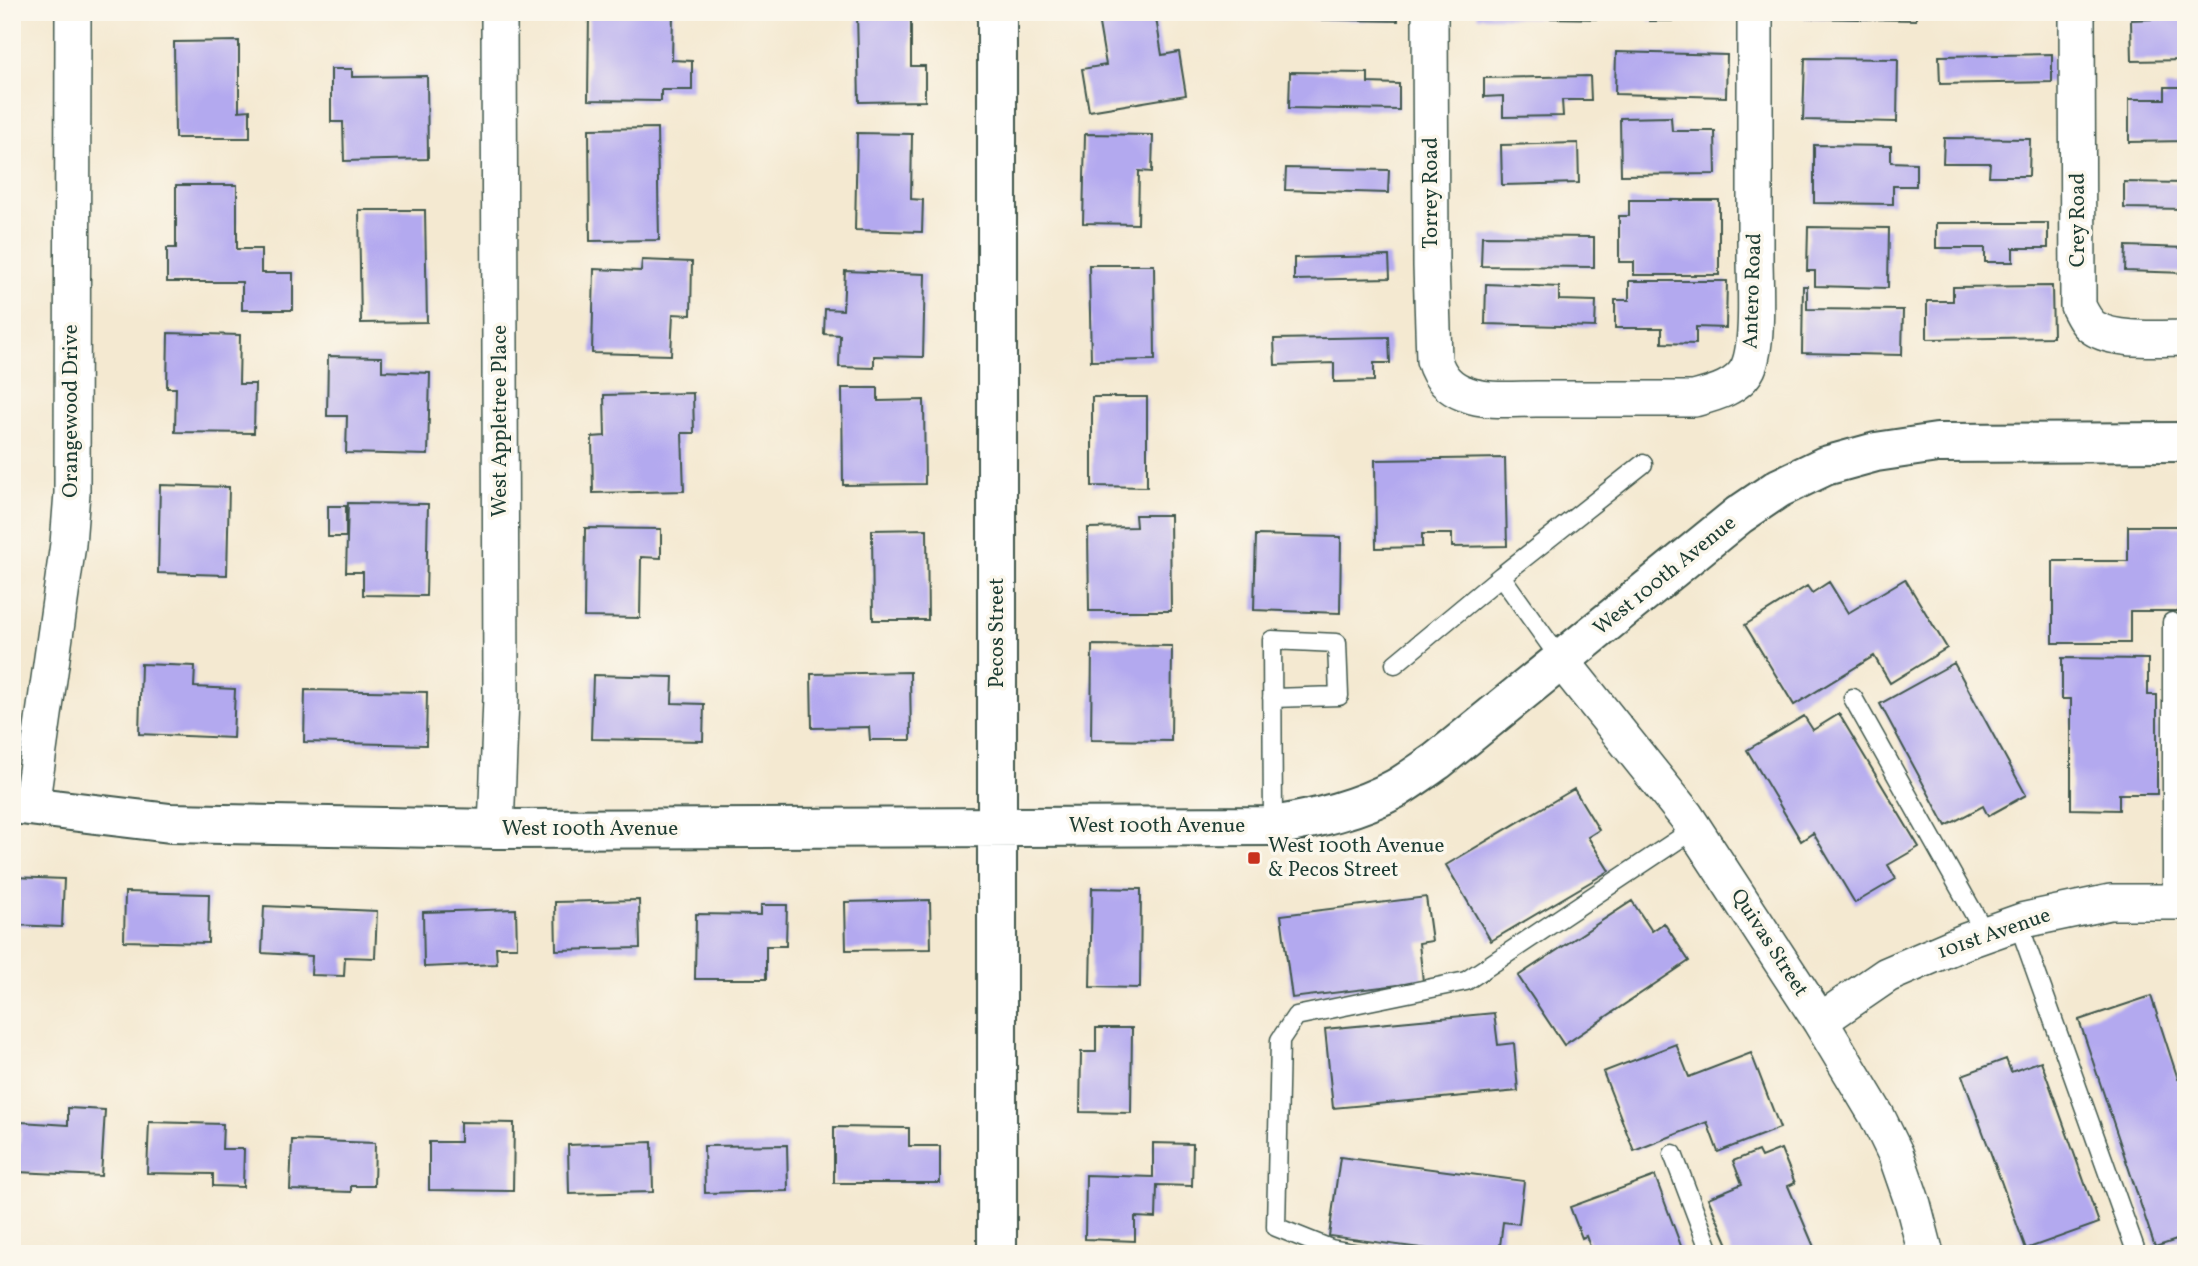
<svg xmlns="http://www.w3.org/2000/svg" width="2198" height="1266" viewBox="0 0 2198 1266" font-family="Vollkorn,serif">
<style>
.building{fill:#b3a9ef}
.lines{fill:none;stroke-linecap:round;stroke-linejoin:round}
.service-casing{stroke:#3f574c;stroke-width:21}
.minor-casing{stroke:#3f574c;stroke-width:38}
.tertiary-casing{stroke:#3f574c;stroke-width:42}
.service{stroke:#fff;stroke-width:18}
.minor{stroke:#fff;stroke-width:35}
.tertiary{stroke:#fff;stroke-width:38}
.poi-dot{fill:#c8321e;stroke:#fbf7ec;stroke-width:2.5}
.labels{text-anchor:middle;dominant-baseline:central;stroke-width:7;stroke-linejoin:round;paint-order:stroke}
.street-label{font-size:21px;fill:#1f3d34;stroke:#fbf7ec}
.poi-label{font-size:21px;fill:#1f3d34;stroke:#fbf7ec;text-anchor:start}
</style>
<rect width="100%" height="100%" fill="#fbf7ec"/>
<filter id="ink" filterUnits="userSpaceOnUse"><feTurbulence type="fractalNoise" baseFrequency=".0143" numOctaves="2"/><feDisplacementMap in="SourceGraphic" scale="14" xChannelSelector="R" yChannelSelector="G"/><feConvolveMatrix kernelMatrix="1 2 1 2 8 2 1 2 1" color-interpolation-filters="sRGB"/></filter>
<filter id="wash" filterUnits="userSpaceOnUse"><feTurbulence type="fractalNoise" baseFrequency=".00686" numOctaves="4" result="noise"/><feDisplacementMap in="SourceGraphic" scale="28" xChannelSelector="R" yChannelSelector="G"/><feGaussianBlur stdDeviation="1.57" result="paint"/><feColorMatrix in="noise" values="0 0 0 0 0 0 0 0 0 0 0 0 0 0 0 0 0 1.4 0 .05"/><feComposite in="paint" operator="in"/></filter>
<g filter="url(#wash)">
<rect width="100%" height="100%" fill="#f4e9d1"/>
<g id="blocks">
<!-- building -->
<path class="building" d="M589,12H673L672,60L692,61V90H661V101L588,100Z
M857,12H911V66H925V101L859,102Z
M1097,12H1155L1162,55L1179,52L1186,95L1089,111L1082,69L1106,65Z
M1277,12H1398V21L1277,19Z
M1477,12H1605V19L1477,17Z
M1649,12H1710V21H1649Z
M1804,12H1916V20L1804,18Z
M2152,12H2186V60L2132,61L2131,20L2152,19Z
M239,41V111L250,110V138H175L174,42Z
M1616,52L1727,55L1726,97L1615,94Z
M2052,54V82L1940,84L1939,56Z
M1805,58L1898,59L1897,122L1803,120Z
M331,69H352V77L427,76L428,159L344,161L343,122H331Z
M1290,72L1368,73V83L1399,84V110L1289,108Z
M1590,76L1591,100H1562L1563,116L1503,117V96L1484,97V78Z
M2165,87H2186V141L2129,142V99H2165Z
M1671,117L1672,131H1715L1716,174L1621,175L1620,118Z
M657,128L659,240L590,241L589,129Z
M857,133L912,134L911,199L923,200L922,232L855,230Z
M1085,134L1153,135L1152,172L1139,171L1138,224L1083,223Z
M1944,138L2030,139L2029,176H1989L1990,163H1943Z
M1578,143L1579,183L1502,185L1501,145Z
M1814,145L1891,146V162L1916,163V186H1893V204L1814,203Z
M1286,168L1389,170L1388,193L1285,190Z
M2124,182L2186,183V209L2124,208Z
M176,185H237V249H261V273H293V310H242V282H167V248H176Z
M1629,200H1719V275H1634V262H1619V216H1629Z
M359,210H425L427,322L361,323Z
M1936,223H2048V248H2013V262H1985V248H1936Z
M1808,227L1889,228L1888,288L1815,286V271H1807Z
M1482,236L1594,237V267L1481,266Z
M2126,246L2186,248V273L2125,271Z
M1389,256L1390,278L1294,280V258Z
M642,260L692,262L691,315L673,314L671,355L592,353L594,269L641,271Z
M1089,265H1154L1155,360L1091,361Z
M845,271L925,274L923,357L874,356V368L839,367L840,335L824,334L825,309L843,310Z
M1629,281H1727L1726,328L1696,327V344L1662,343V328H1615V300H1629Z
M1486,284L1559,287V300L1596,301L1595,327L1485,324Z
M1803,286H1807V309L1903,310L1902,355L1802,353Z
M2052,286L2053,337L1927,339V301H1953V287Z
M168,333L240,335L239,384H255L254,433L175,432L176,388H167Z
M1389,337L1390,363H1374V381L1334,382V363L1275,365L1274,339Z
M328,356L382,357V371L430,373L428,455L346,453L347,416H327Z
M842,388H878V401L924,400L925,484L843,485Z
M693,393L694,433H682L684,491L593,493L592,437L605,436L604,395Z
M1092,397H1147V487L1092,486Z
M1505,458L1507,546L1452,547V534H1422V547L1376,548L1375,460Z
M160,485L229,487L227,575L158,573Z
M348,503L428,504L426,596L363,595V572H346Z
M328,506H346V537H328Z
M1135,515H1170L1171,611H1089L1088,528L1136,527Z
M2128,526H2186V611H2130V643H2053V561H2128Z
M585,528L661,529V558L641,557L640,618L584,617Z
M927,529L928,620H873L872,530Z
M1256,535L1341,537L1340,613L1254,610Z
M1905,579L1947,648L1890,683L1874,656L1794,705L1745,625L1807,586L1812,593L1829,582L1848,613Z
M1092,645L1172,646L1171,741L1091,740Z
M2062,658L2148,659V695H2157V794H2119V810L2071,809V699H2062Z
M1954,663L2026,795L1988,816L1983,806L1946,826L1880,704Z
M141,664L195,666L194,687L235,689L233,738L139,734Z
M910,672L911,740H870L869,727L812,728L811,674Z
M593,675L673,677L672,703L704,704L703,741L591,739Z
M305,690L427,692L426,745L304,742Z
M1839,714L1919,847L1888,865L1896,879L1855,903L1813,833L1801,841L1747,750L1804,716L1813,730Z
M1574,789L1599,830L1588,837L1609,871L1491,941L1446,865Z
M12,877L64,879L62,927L12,925Z
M1092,888L1141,889L1140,988L1090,987Z
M125,892L209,894L208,943L124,941Z
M1426,897L1432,941L1419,943L1423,982L1292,998L1281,915Z
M639,900L640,948L556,950L555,902Z
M930,900L931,949L846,950L845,902Z
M1632,901L1652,931L1664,923L1689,961L1564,1045L1518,976Z
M761,905H787L786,946H766V979H695L696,914L761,915Z
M264,906L377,911L375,958L345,957L344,976L311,975L312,956L262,953Z
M516,909L517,947H496L497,964L424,967L423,912Z
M2151,996L2178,1079L2186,1076V1237L2155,1247L2079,1020Z
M1494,1013L1498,1045L1514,1043L1518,1091L1333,1108L1325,1029Z
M1096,1028H1132L1131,1113L1080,1112L1081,1052H1096Z
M1676,1044L1689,1077L1751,1053L1780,1128L1718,1152L1707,1122L1634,1151L1603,1072Z
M2006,1059L2011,1072L2041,1061L2099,1223L2026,1249L1962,1075Z
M68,1108L105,1110L101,1176L18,1172L21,1122L68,1125Z
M149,1122L223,1124L222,1149H244L243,1187L213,1186V1174L147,1173Z
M460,1122L514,1123L513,1191L429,1190V1142H460Z
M834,1127L909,1128V1146H940V1183H834Z
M292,1140L375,1143L374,1186H351V1192L290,1190Z
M652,1142L653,1192L569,1194L568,1145Z
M1153,1143L1193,1144L1192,1186L1157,1185L1156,1218L1135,1217V1241L1085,1239L1086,1175L1153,1177Z
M787,1145L788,1191L705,1193L704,1146Z
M1781,1149L1795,1183L1788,1186L1817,1254H1732L1708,1198L1742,1184L1733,1161L1758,1151L1761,1157Z
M1340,1157L1524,1181L1519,1224L1503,1222L1499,1254H1466L1329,1236Z
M1655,1176L1684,1254H1593L1586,1236L1582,1238L1570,1207Z"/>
</g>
</g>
<g filter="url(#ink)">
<use href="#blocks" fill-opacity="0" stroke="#3f574c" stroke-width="2"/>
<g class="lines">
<!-- service casing -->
<g class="service-casing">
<path id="service" d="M1501,576L1643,464
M2172,622V901
M1395,664L1501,576L1561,660
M1272,698L1339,696L1337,643L1272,640L1273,826
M1853,698L1986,935
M2018,922L2137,1254
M1673,1154L1711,1254
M1359,1254L1331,1249L1276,1227L1280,1040L1296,1016L1466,981L1694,829"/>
</g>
<!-- minor casing -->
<g class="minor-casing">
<path id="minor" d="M1430,12L1431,266L1434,360C1439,377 1449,388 1466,394C1487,402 1513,399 1536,399C1589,399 1641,399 1694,399C1713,394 1738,388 1748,368C1759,344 1755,285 1755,257C1755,176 1755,94 1755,12
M2077,12L2078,306C2082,314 2086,323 2094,328C2115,342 2161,338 2186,338
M1561,660L1686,816L1820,1021L1877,1116L1896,1155L1913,1204L1926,1254
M31,807L68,544L72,493L73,12
M496,829L501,698L499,12
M1820,1021L1887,975L1966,941L2025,920L2110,902H2186"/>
</g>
<!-- tertiary casing -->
<g class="tertiary-casing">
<path id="tertiary" d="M997,12V1254
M12,804L170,823L496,829L1273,826C1315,819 1359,809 1397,788C1410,780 1424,770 1437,761L1739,515L1779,488L1825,466L1876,452L1937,443L2186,442"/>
</g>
<!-- service -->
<use href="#service" class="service"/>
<!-- minor -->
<use href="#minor" class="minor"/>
<!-- tertiary -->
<use href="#tertiary" class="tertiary"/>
</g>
</g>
<!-- markers -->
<rect class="poi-dot" x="1247" y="851" width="14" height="14" rx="3.5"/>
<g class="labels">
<!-- street labels -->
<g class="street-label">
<text transform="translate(1431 193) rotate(-90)">Torrey Road</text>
<text transform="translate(2078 220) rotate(-90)">Crey Road</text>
<text transform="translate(1753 291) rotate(-88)">Antero Road</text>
<text transform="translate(71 411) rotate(-90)">Orangewood Drive</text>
<text transform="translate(500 421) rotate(-90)">West Appletree Place</text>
<text transform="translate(1665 576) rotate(-39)">West 100th Avenue</text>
<text transform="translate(997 633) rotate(-90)">Pecos Street</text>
<text x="1157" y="826">West 100th Avenue</text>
<text x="590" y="829">West 100th Avenue</text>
<text transform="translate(1994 934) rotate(-19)">101st Avenue</text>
<text transform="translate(1769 943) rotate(57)">Quivas Street</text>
</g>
<!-- poi labels -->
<g class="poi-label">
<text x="1268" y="846">West 100th Avenue<tspan x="1268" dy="24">&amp; Pecos Street</tspan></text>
</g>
</g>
<!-- margin -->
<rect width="2198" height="1266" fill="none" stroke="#fbf7ec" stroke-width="42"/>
</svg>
